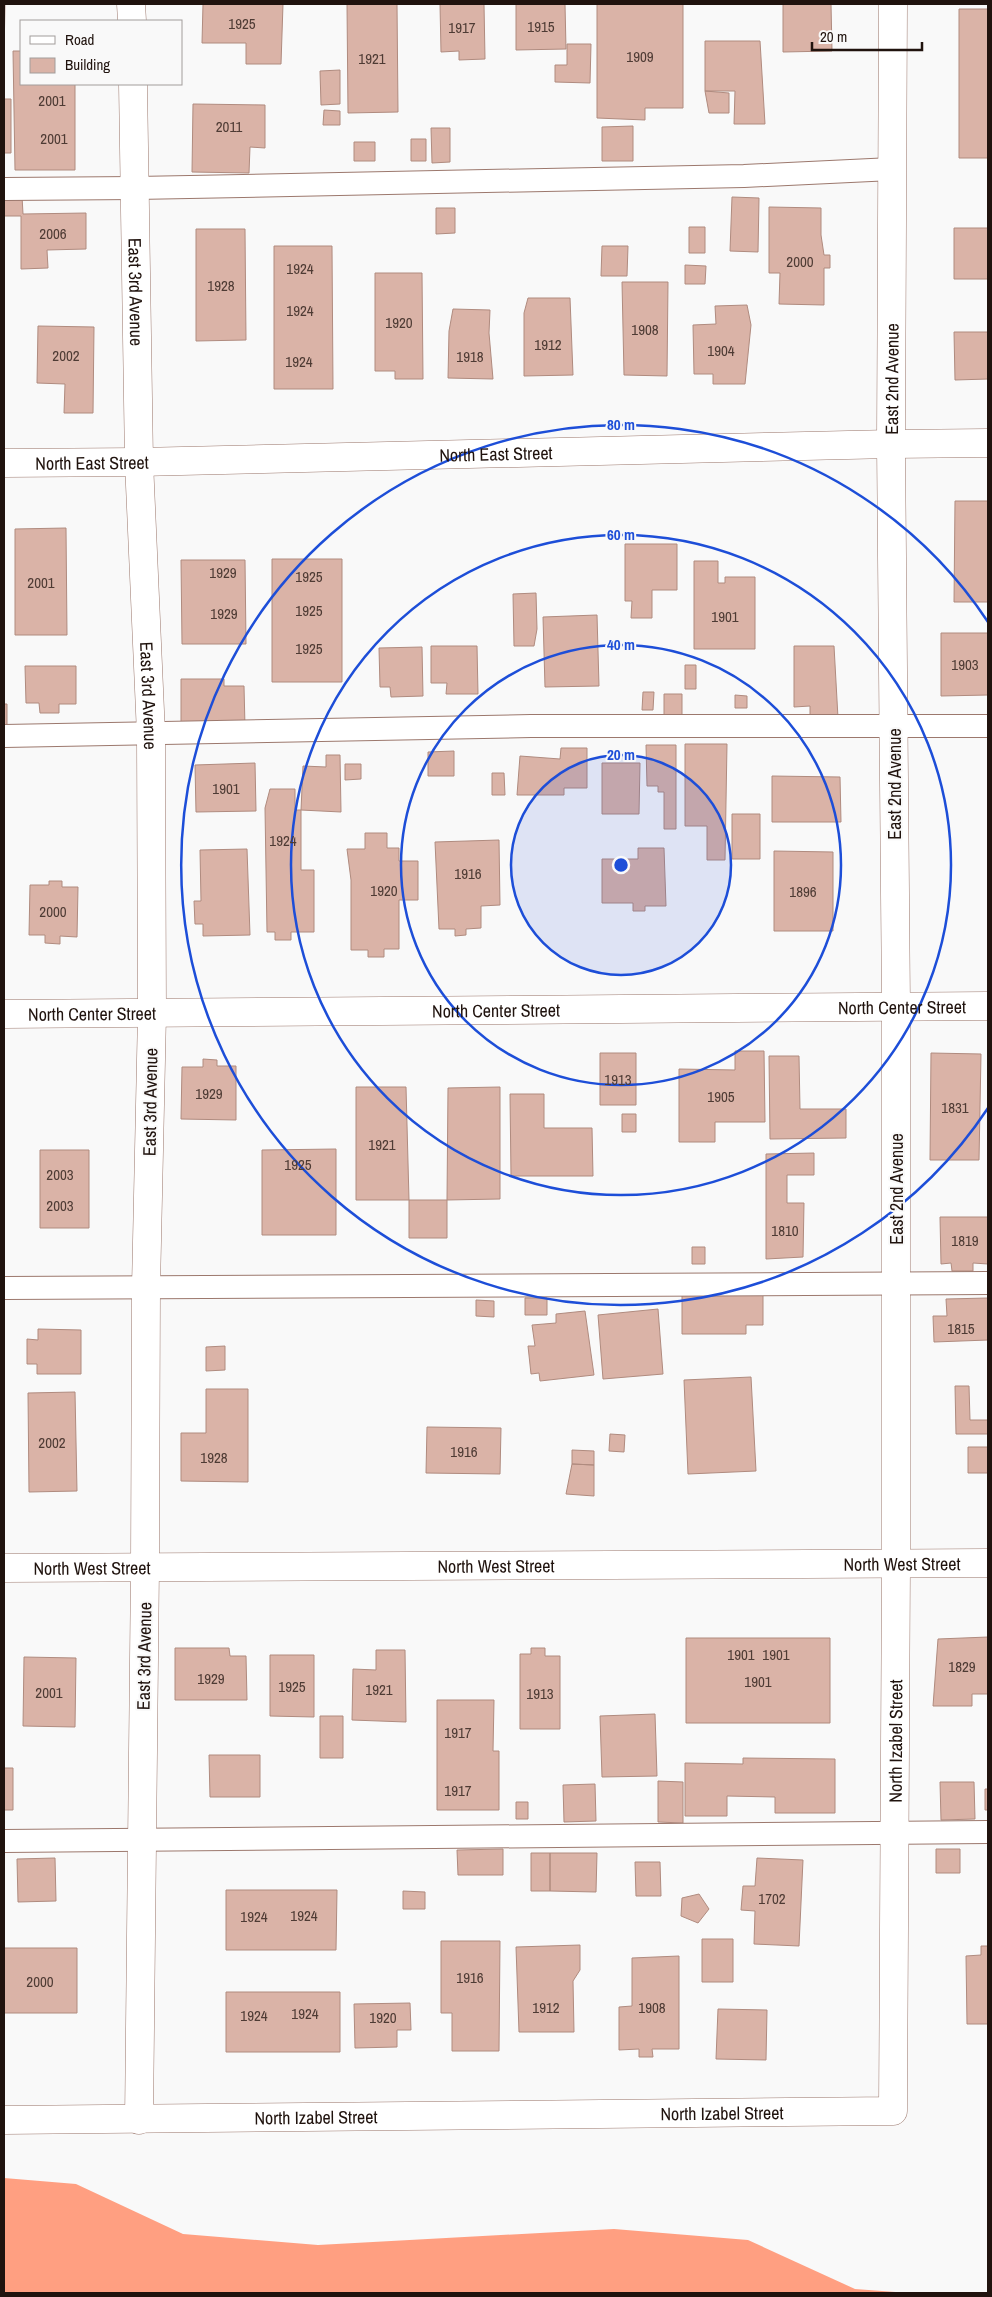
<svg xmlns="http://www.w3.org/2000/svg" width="992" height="2297" viewBox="0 0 992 2297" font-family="'Archivo Narrow',sans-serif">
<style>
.forest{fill:#ff9f81}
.building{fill:#dab3a7;stroke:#b08b7f}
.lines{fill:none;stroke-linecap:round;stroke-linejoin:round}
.lane-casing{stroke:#9c786d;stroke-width:24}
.street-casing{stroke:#9c786d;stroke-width:29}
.secondary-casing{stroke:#9c786d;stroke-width:29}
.lane{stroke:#fff;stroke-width:22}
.street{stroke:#fff;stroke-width:28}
.secondary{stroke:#fff;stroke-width:28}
.ring{fill:none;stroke:#1d4ed8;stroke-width:2.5}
.labels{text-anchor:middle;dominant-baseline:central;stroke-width:4;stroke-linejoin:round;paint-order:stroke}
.number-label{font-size:15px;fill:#4e3b34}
.street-label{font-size:18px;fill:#20130e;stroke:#f9f9f9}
.centre{fill:#1d4ed8;stroke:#f9f9f9;stroke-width:2.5}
.ring-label{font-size:15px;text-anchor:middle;font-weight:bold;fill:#1d4ed8;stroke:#f9f9f9;stroke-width:4;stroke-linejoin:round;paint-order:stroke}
</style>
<rect width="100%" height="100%" fill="#f9f9f9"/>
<!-- forest -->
<path class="forest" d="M4,2178L76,2184L183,2234L318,2245L614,2229L748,2240L855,2289L909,2293H4Z"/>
<!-- building -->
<path class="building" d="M4,4H5L4,54Z
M203,4H283L281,64H246V43H202Z
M347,4H397L398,112L348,113Z
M440,4H484L485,59L459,60V51L441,52Z
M516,4H565L566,49L516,50Z
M597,4H683V108H645V120L597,118Z
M783,4H831L832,51L783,52Z
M959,9H988V158H959Z
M705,41H760L765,124H734L735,91H705Z
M567,44H591L590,83L555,82V65H567Z
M13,51H21V84H75V170H15Z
M340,70V104L321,105L320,71Z
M705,91L729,93V113H709Z
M4,99H11V153H4Z
M193,104L265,105V148L250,147L249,173L192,172Z
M324,110L340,111V125H323Z
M633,126V161H602V127Z
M431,128H450V162L432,163Z
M411,139H426V161H411Z
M354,142H375V161H354Z
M22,196L23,214L86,213V249L47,250L48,268L21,269V216H4V197Z
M732,197L759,198L758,252L730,251Z
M769,207L821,208V235L824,255H830V268H824V305L779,304L780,273H769Z
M436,208H455V233L436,234Z
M689,227H705V253H689Z
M954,228H988V279H954Z
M196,229H245L246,340L196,341Z
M274,246H332L333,389H274Z
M602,246H628L627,276H601Z
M685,265L706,266L705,284H685Z
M375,273H422L423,379H395V371H375Z
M622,282H668L667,376L624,375Z
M528,298H570L573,375L524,376V313Z
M747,305L751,325L745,384H713V374H694L693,325L716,324L715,306Z
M453,309L490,310L489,333L493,379L448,378L449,331Z
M38,326L94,327L93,413H64L65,384L37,383Z
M954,332H988V379L955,380Z
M955,501H988V602H954Z
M66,528L67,635H15V529Z
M625,544H677V590H652V618H631L632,601H625Z
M272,559H342V682H272Z
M181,560H245L246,644H182Z
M694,561H718V583H725V577H755V649H694Z
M536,593L537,629L534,646H514L513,594Z
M597,615L599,686L545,687L543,617Z
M941,633H988V695L941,696Z
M431,646H477L478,694H446L447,683H431Z
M794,646H834L838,718H810V706L794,707Z
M422,647L423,696L391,697L390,687H380L379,648Z
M685,665H696V689H685Z
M25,666H76V704H59V713H40L39,703H26Z
M181,679H224V686H244L245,727L181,738Z
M643,692H654L653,710H642Z
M664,694H682V718H664Z
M735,695L747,696V708H735Z
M4,704H7V730H4Z
M685,744H727L725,860H707V826H685Z
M646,745H676V829H664V792H658V786H647Z
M561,748H587V788H564V795H517L520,756L560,759Z
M454,751V776H428V752Z
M326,755H340L341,812L301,810L303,766L326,767Z
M255,763L256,811L196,812L195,765Z
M602,763H640L639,814H602Z
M345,764H361V779L345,780Z
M492,773H504L505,795H492Z
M772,776L840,777L841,822H772Z
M270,789H295V810H301V870H314V932H291V940H275V932H267L265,808Z
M732,814H760V859H732Z
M365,833H387V848H399V861H418V900H399V949H384V957H368V950H351V880L347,849H365Z
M499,840L500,905L481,906V928L466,929V935L455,936V929H439L435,842Z
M638,848H664L666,906H645V911H633V903H602V859H638Z
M247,849L250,935L203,936V924H195L194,901H201L200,850Z
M774,851L833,852V931H774Z
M49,881H62V887H78L77,937L60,936V944L45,943V935H29L30,885H49Z
M735,1051H764L765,1122H715V1142H679V1069L735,1070Z
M600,1053H636V1105H600Z
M931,1053L981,1054L979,1160H930Z
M769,1056H799L800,1109H846V1138L770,1139Z
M203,1059L217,1060V1066H236V1120L181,1119L182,1067H203Z
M356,1087H406L409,1200H356Z
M500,1087V1199L447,1200L448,1088Z
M510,1094H544V1128H592L593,1176H511Z
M622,1114H636V1132H622Z
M336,1149V1235H262V1150Z
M40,1150H89V1228H40Z
M814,1153V1175H787V1203H804L803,1257L766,1259V1154Z
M409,1200H447V1238H409Z
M940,1217H988V1264L973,1263V1271H952L951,1263L941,1264Z
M692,1247H705V1264H692Z
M682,1294H763V1325H746V1334H682Z
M525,1298H547V1315H525Z
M988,1298V1340L934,1342L933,1316H947L946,1299Z
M476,1300L494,1301V1317L476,1316Z
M658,1309L663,1374L603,1379L598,1315Z
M585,1311L594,1375L540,1381L539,1373L531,1374L528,1346H535L532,1325L556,1323V1314Z
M38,1329L81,1330V1374H37V1364H27V1339L38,1340Z
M225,1346V1370L206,1371V1347Z
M751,1377L756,1471L688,1474L684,1380Z
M955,1386H969L970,1420H988V1434H956Z
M206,1389H248V1482L181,1481V1433H206Z
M75,1392L77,1491L29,1492L28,1393Z
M427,1427L501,1428L500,1474L426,1473Z
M610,1434L625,1435L624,1452L609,1451Z
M968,1447H988V1473H968Z
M572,1450L594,1451V1465L572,1464Z
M572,1464L594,1465V1496L566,1494Z
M988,1637V1694H972V1706H933L938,1639Z
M686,1638H830V1723H686Z
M175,1648H229L230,1656H246L247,1700H175Z
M531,1648H545V1656H560V1729H520V1654H531Z
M376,1650H405L406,1722L352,1720L353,1669L376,1670Z
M270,1655H314V1717L270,1716Z
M24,1657L76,1658L75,1727L23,1726Z
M437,1700H494L493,1751H499V1810H437Z
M655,1714L657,1776L602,1777L600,1716Z
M320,1716H343V1758H320Z
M209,1755H260V1797H210Z
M743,1758L835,1759V1813H775V1797L727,1796V1816H685V1763L743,1764Z
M4,1768H13V1810H4Z
M658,1781L683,1782V1823L658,1822Z
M940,1782H974L975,1819L941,1820Z
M595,1784L596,1821L564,1822L563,1785Z
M985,1789H988V1810H985Z
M516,1802H528V1819H516Z
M503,1849V1875H458L457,1850Z
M936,1849H960V1873H936Z
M531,1853H550V1891H531Z
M550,1853H597L596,1892L550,1891Z
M55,1858L56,1901L18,1902L17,1859Z
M757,1858L803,1860L799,1946L754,1944L755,1911L741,1910L743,1886H755Z
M635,1862H660L661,1896H636Z
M226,1890H337L336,1950H226Z
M403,1891L425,1892V1909H403Z
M699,1894L709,1909L698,1923L681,1916L682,1898Z
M702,1939H733V1982H702Z
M441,1941H500L499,2051H452V2013H441Z
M580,1945V1970L573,1981L574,2032H519L516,1947Z
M981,1946H988V2024H967L966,1956L981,1955Z
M4,1948H77V2013H4Z
M679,1956V2049H652L653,2057H639V2049L619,2050V2007L632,2006V1958Z
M226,1992H340V2052H226Z
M410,2003L411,2030H397V2047L355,2048L354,2004Z
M718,2009L767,2010L766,2060L716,2059Z"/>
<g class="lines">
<!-- lane casing -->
<g class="lane-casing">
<path id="lane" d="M4,189L136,188L744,176L892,169
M4,736L531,726H988
M4,1288L988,1283
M4,1841L988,1832"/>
</g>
<!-- street casing -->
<g class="street-casing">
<g id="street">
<path d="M131,4L132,21"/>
<path id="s1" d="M133,84L139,462L151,734L152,1014L146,1287L145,1567L139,2120"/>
<path id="s2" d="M4,463L139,462L891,444L988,443"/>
<path id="s3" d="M4,1014L988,1006"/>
<path id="s4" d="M4,2120L893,2111L896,1564V1006L891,444L893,4"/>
</g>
</g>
<!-- secondary casing -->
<g class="secondary-casing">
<g id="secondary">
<path id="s5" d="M4,1568L988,1563"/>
</g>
</g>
<!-- lane -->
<use href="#lane" class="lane"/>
<!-- street -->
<use href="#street" class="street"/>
<!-- secondary -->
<use href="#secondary" class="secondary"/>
</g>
<!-- distance rings -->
<circle cx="621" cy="865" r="110" fill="#1d4ed8" fill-opacity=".12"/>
<g class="ring">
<circle cx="621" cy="865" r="110"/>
<circle cx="621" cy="865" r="220"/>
<circle cx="621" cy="865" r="330"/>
<path d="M988 1108A440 440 0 1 1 988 622"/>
</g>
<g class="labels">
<!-- number labels -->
<g class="number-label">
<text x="242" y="23">1925</text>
<text x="541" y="26">1915</text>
<text x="462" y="27">1917</text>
<text x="640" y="56">1909</text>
<text x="372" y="58">1921</text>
<text x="52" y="100">2001</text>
<text x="229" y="126">2011</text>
<text x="54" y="138">2001</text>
<text x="53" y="233">2006</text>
<text x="800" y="261">2000</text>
<text x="300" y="268">1924</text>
<text x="221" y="285">1928</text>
<text x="300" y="310">1924</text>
<text x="399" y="322">1920</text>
<text x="645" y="329">1908</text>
<text x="548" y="344">1912</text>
<text x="721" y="350">1904</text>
<text x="66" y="355">2002</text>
<text x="470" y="356">1918</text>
<text x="299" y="361">1924</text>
<text x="223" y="572">1929</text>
<text x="309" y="576">1925</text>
<text x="41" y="582">2001</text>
<text x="309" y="610">1925</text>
<text x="224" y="613">1929</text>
<text x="725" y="616">1901</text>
<text x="309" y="648">1925</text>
<text x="965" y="664">1903</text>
<text x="226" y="788">1901</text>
<text x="283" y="840">1924</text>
<text x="468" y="873">1916</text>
<text x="384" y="890">1920</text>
<text x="803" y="891">1896</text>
<text x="53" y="911">2000</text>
<text x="618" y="1079">1913</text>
<text x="209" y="1093">1929</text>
<text x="721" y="1096">1905</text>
<text x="955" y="1107">1831</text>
<text x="382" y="1144">1921</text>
<text x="298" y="1164">1925</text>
<text x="60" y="1174">2003</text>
<text x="60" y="1205">2003</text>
<text x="785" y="1230">1810</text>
<text x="965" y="1240">1819</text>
<text x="961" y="1328">1815</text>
<text x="52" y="1442">2002</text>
<text x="464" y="1451">1916</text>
<text x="214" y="1457">1928</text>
<text x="741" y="1654">1901</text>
<text x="776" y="1654">1901</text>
<text x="962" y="1666">1829</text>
<text x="211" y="1678">1929</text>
<text x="758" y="1681">1901</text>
<text x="292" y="1686">1925</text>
<text x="379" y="1689">1921</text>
<text x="49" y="1692">2001</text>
<text x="540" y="1693">1913</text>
<text x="458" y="1732">1917</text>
<text x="458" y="1790">1917</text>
<text x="772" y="1898">1702</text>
<text x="304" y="1915">1924</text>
<text x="254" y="1916">1924</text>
<text x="470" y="1977">1916</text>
<text x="40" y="1981">2000</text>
<text x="546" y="2007">1912</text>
<text x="652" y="2007">1908</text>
<text x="305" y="2013">1924</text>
<text x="254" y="2015">1924</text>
<text x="383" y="2017">1920</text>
</g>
<!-- street labels -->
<g class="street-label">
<text stroke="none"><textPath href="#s1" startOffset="208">East 3rd Avenue</textPath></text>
<text stroke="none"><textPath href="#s4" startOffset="2621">East 2nd Avenue</textPath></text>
<text stroke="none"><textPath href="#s2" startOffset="492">North East Street</textPath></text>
<text stroke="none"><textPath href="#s2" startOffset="88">North East Street</textPath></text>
<text stroke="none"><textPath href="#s1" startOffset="612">East 3rd Avenue</textPath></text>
<text transform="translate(894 784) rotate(-90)">East 2nd Avenue</text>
<text stroke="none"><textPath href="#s3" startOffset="898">North Center Street</textPath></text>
<text stroke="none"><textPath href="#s3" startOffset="492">North Center Street</textPath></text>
<text stroke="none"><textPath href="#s3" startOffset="88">North Center Street</textPath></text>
<text transform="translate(150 1102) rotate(-89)">East 3rd Avenue</text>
<text transform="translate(896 1189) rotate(-90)">East 2nd Avenue</text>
<text stroke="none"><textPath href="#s5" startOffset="898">North West Street</textPath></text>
<text stroke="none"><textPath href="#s5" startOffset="492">North West Street</textPath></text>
<text stroke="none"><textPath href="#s5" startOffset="88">North West Street</textPath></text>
<text transform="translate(144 1656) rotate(-89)">East 3rd Avenue</text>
<text stroke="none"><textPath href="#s4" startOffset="1259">North Izabel Street</textPath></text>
<text stroke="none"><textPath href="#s4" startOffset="718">North Izabel Street</textPath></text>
<text stroke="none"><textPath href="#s4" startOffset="312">North Izabel Street</textPath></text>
</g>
</g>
<circle cx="621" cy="865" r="8" class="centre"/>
<g class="ring-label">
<text x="621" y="430">80 m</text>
<text x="621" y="540">60 m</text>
<text x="621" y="650">40 m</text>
<text x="621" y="760">20 m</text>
</g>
<!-- border -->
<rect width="992" height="2297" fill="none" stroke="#20130e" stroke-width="10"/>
<!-- legend -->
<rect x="20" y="20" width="162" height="65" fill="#f9f9f9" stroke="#a29d9b"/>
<rect x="30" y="36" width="25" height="8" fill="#ffffff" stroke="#a29d9b"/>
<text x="65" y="45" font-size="15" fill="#20130e">Road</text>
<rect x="30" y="58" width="25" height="15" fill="#dab3a7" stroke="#a29d9b"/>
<text x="65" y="70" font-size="15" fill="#20130e">Building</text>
<!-- scale -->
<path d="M812 42v8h110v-8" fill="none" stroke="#20130e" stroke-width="2.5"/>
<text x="820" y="42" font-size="15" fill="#20130e" stroke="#f9f9f9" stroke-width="4" paint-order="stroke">20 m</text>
</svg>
